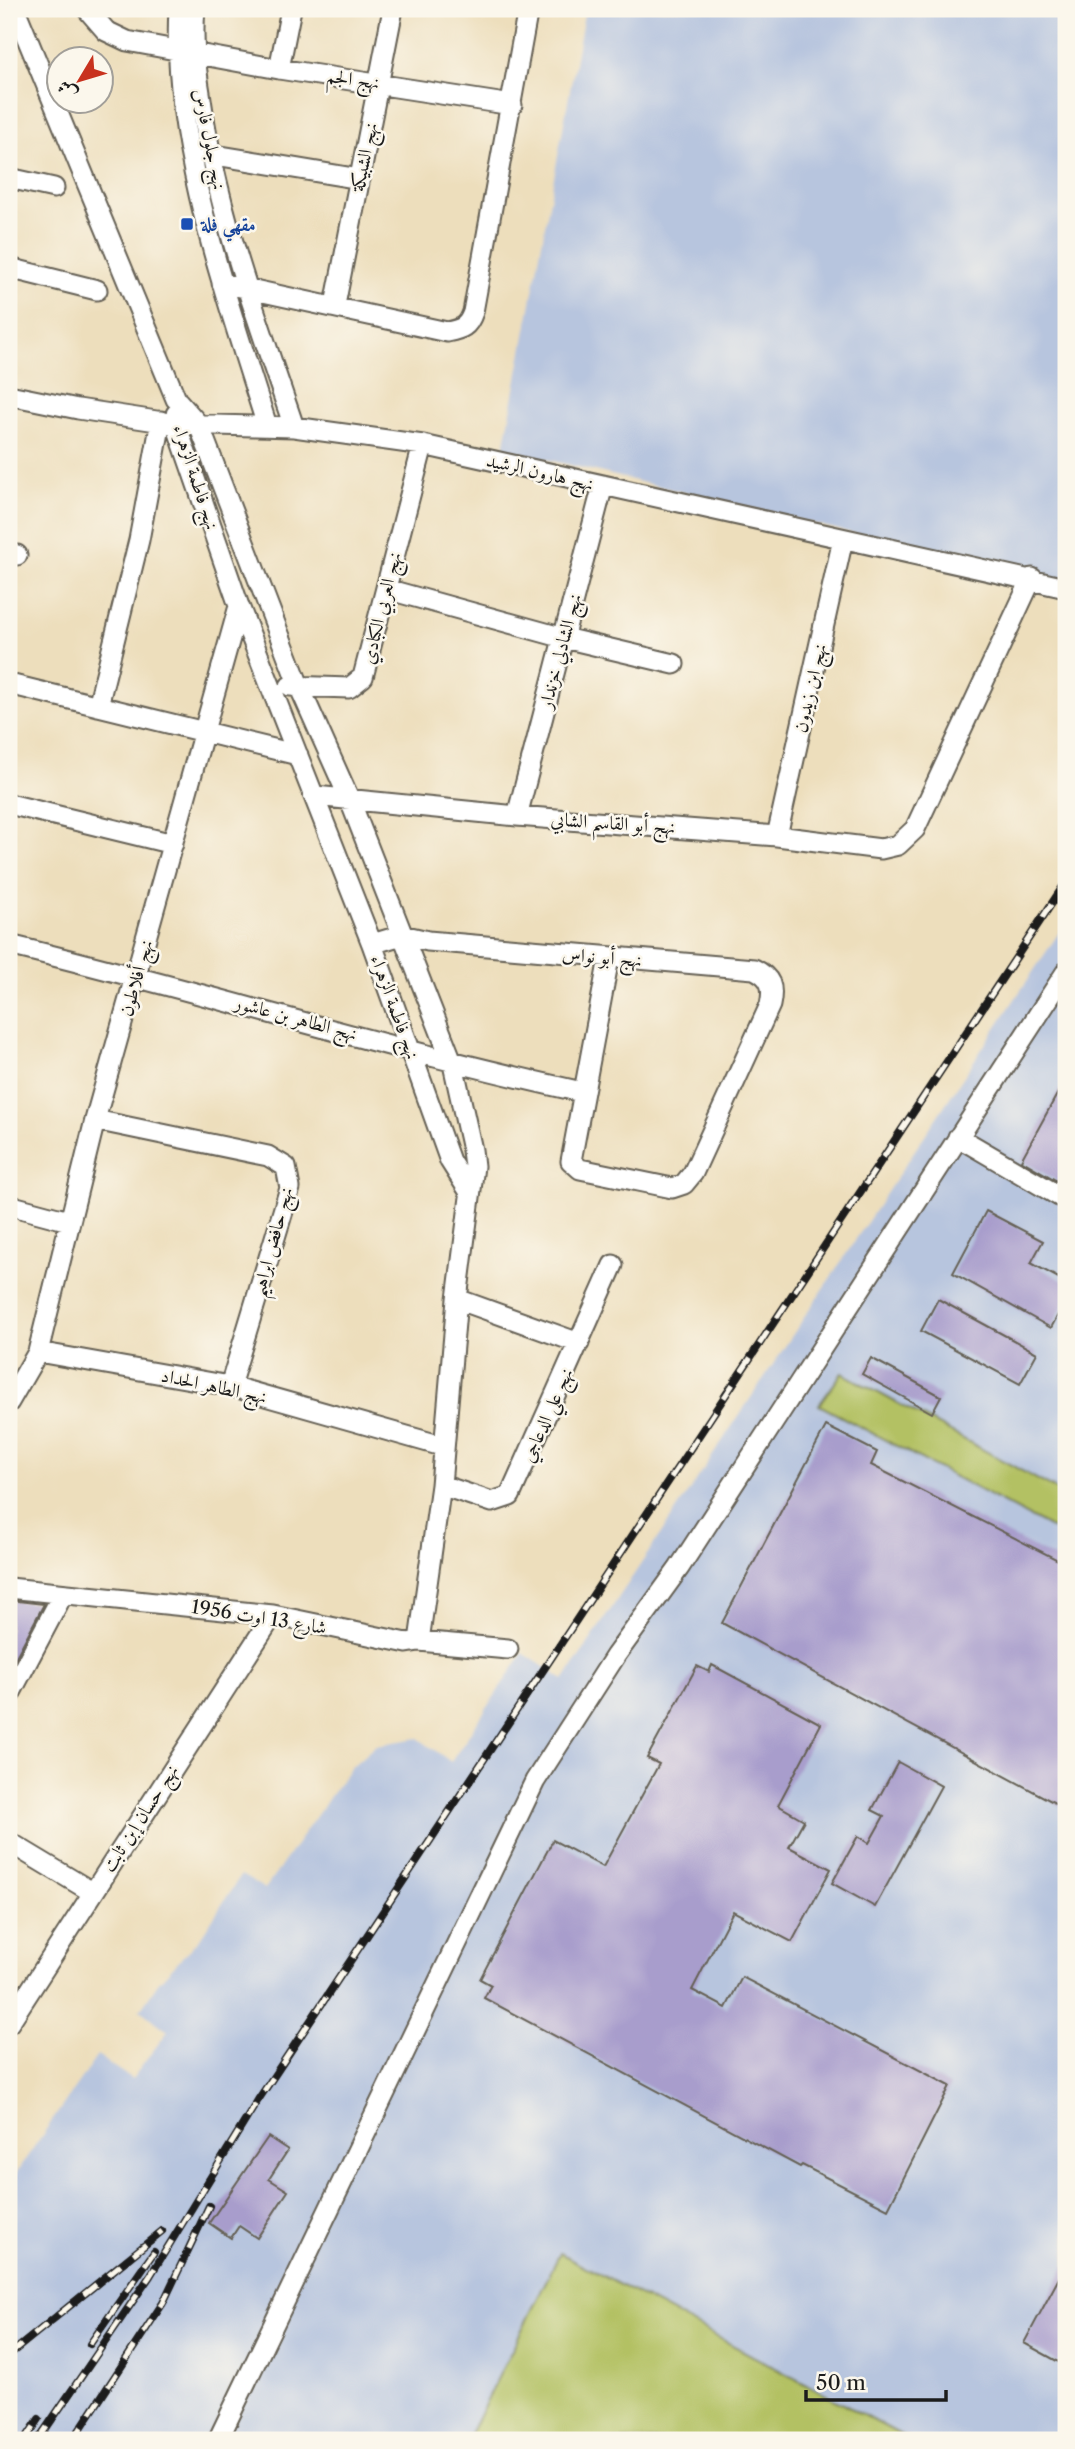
<svg xmlns="http://www.w3.org/2000/svg" width="1075" height="2449" viewBox="0 0 1075 2449" font-family="'Libre Caslon Text',Amiri,serif">
<style>
.industrial{fill:#b7c5de}
.green{fill:#b3c163;stroke:#686e40;stroke-width:2}
.building{fill:#a89dcc}
.lines{fill:none;stroke-linecap:round;stroke-linejoin:round}
.minor-casing{stroke:#656054;stroke-width:23}
.minor{stroke:#fff;stroke-width:19}
.rail-casing{stroke:#1c1c1c;stroke-width:8}
.rail{stroke:#fbf7ec;stroke-width:5;stroke-dasharray:16;stroke-linecap:butt}
.transit-dot{fill:#1a4fb4;stroke:#fbf7ec;stroke-width:2.5}
.labels{text-anchor:middle;dominant-baseline:central;stroke-width:5;stroke-linejoin:round;paint-order:stroke}
.street-label{font-size:19px;fill:#1c1c1c;stroke:#fbf7ec}
.transit-label{font-size:19px;font-weight:bold;fill:#164399;stroke:#fbf7ec;text-anchor:start}
</style>
<rect width="100%" height="100%" fill="#fbf7ec"/>
<filter id="ink" filterUnits="userSpaceOnUse"><feTurbulence type="fractalNoise" baseFrequency=".0143" numOctaves="2"/><feDisplacementMap in="SourceGraphic" scale="14" xChannelSelector="R" yChannelSelector="G"/><feConvolveMatrix kernelMatrix="1 2 1 2 8 2 1 2 1" color-interpolation-filters="sRGB"/></filter>
<filter id="wash" filterUnits="userSpaceOnUse"><feTurbulence type="fractalNoise" baseFrequency=".00686" numOctaves="4" result="noise"/><feDisplacementMap in="SourceGraphic" scale="28" xChannelSelector="R" yChannelSelector="G"/><feGaussianBlur stdDeviation="1.57" result="paint"/><feColorMatrix in="noise" values="0 0 0 0 0 0 0 0 0 0 0 0 0 0 0 0 0 1.4 0 .05"/><feComposite in="paint" operator="in"/></filter>
<g filter="url(#wash)">
<rect width="100%" height="100%" fill="#eddebc"/>
<!-- industrial -->
<path class="industrial" d="M585,9H1066V585L504,449Z
M1066,922V2440H9V2183L97,2056L132,2079L168,2031L140,2010L158,1983L201,1937L241,1875L265,1889L350,1768L376,1745L418,1738L451,1762L523,1653L564,1680Z"/>
<!-- green -->
<path class="green" d="M842,1373L1066,1495V1536L819,1405Z
M560,2253L882,2425L910,2440H467Z"/>
<g id="blocks">
<!-- building -->
<path class="building" d="M1066,1078V1186L1021,1160Z
M986,1211L1043,1241L1031,1263L1066,1282V1300L1051,1328L953,1273Z
M938,1299L1037,1353L1020,1384L921,1331Z
M871,1358L941,1396L932,1413L862,1374Z
M826,1426L877,1452L871,1465L1066,1564V1809L722,1623Z
M9,1600L44,1604L9,1670Z
M712,1665L821,1724L778,1805L804,1820L789,1847L831,1869L792,1942L733,1911L692,1990L726,2008L742,1977L950,2086L888,2209L802,2165L800,2167L484,1998L491,1985L480,1979L553,1840L603,1867L659,1764L647,1758L697,1666L709,1672Z
M898,1762L941,1786L875,1907L832,1883L858,1836L869,1843L884,1816L872,1810Z
M268,2137L288,2150L269,2179L288,2191L257,2238L239,2226L231,2238L209,2223Z
M1066,2265V2366L1024,2343Z"/>
</g>
</g>
<g filter="url(#ink)">
<use href="#blocks" fill-opacity="0" stroke="#656054" stroke-width="2"/>
<g class="lines">
<!-- minor casing -->
<g class="minor-casing">
<path id="minor" d="M15,9L176,399L199,425L299,686L349,798L453,1064L472,1150L474,1166L457,1299L441,1485L419,1641
M87,9L106,31L127,41L279,69L512,105
M179,9C171,143 227,298 267,426
M195,9C192,39 196,69 201,99C217,212 258,320 294,427
M279,69L291,9
M209,154L360,179
M9,178L54,188
M9,268L97,290
M222,283L447,332C462,329 468,327 473,312L528,9
M335,305L393,9
M9,395L78,409L176,424L294,427L423,445L1066,588
M176,414V424L239,606L372,944L450,1161L469,1191
M9,553L17,555
M386,589L564,638L674,664
M9,684L298,755
M290,686L349,688L363,677L423,445
M98,706L139,540L161,421
M315,796L517,816L777,836L881,849L898,845L915,829L1032,578
M9,804L173,844
M517,816L603,485
M777,836L843,539
M372,944L402,935L428,941L754,969C771,977 774,987 770,1005L693,1173L684,1184L672,1188L580,1169L571,1161L609,958
M9,945C201,991 389,1050 582,1092
M95,1120L268,1156L286,1167L290,1188L230,1386
M958,1137L1066,1200
M9,1205L69,1221
M457,1299L579,1343
M38,1352L95,1120L239,606
M9,1402L38,1352L230,1386L442,1446
M441,1485L492,1502L510,1496L613,1265
M9,1588L273,1615L407,1643L419,1641L508,1649
M9,1696L63,1594
M9,1842L92,1892
M9,2023L273,1615
M218,2440L535,1781L616,1655L679,1568L1066,972"/>
</g>
<!-- minor -->
<use href="#minor" class="minor"/>
<!-- rail casing -->
<g class="rail-casing">
<path id="rail" d="M90,2344L154,2252
M9,2355L162,2231
M25,2440L39,2419
M38,2440L150,2276L258,2100L1066,882
M73,2440L163,2303L209,2206"/>
</g>
<!-- rail -->
<use href="#rail" class="rail"/>
</g>
</g>
<!-- markers -->
<rect class="transit-dot" x="180" y="217" width="14" height="14" rx="3.5"/>
<g class="labels">
<!-- street labels -->
<g class="street-label">
<text transform="translate(353 79) rotate(8)">نهج الجم</text>
<text transform="translate(210 139) rotate(79)">نهج جلول فارس</text>
<text transform="translate(364 157) rotate(-78)">نهج الشبيكة</text>
<text transform="translate(540 472) rotate(13)">نهج هارون الرشيد</text>
<text transform="translate(196 477) rotate(72)">نهج فاطمة الزهراء</text>
<text transform="translate(381 608) rotate(-76)">نهج العربي الكبادي</text>
<text transform="translate(560 651) rotate(-75)">نهج الشادلي خزندار</text>
<text transform="translate(810 688) rotate(-77)">نهج ابن زيدون</text>
<text transform="translate(613 823) rotate(4)">نهج أبو القاسم الشابي</text>
<text transform="translate(602 957) rotate(5)">نهج أبو نواس</text>
<text transform="translate(136 978) rotate(-74)">نهج أفلاطون</text>
<text transform="translate(395 1007) rotate(70)">نهج فاطمة الزهراء</text>
<text transform="translate(296 1018) rotate(15)">نهج الطاهر بن عاشور</text>
<text transform="translate(272 1242) rotate(-75)">نهج حافض ابراهيم</text>
<text transform="translate(214 1386) rotate(12)">نهج الطاهر الحداد</text>
<text transform="translate(547 1415) rotate(-66)">نهج علي الدعاجي</text>
<text transform="translate(259 1617) rotate(9)">شارع 13 اوت 1956</text>
<text transform="translate(140 1818) rotate(-57)">نهج حسان إبن ثابت</text>
</g>
<!-- transit labels -->
<g class="transit-label">
<text x="201" y="224">مقهي فلة</text>
</g>
</g>
<!-- margin -->
<rect width="1075" height="2449" fill="none" stroke="#fbf7ec" stroke-width="35"/>
<!-- north arrow -->
<g transform="translate(80 80) rotate(232)"><circle r="33" fill="#fbf7ec" stroke="#a29f99" stroke-width="2"/>
<path d="M0-5L12 26L0 18L-12 26Z" fill="#c8321e"/>
<text y="-10" font-size="19" font-weight="bold" text-anchor="middle" fill="#1c1c1c">ش</text>
</g>
<!-- scale -->
<path d="M806 2390v10h140v-10" fill="none" stroke="#1c1c1c" stroke-width="3.5"/>
<text x="816" y="2390" font-size="21" fill="#1c1c1c" stroke="#fbf7ec" stroke-width="5" paint-order="stroke">50 m</text>
</svg>
